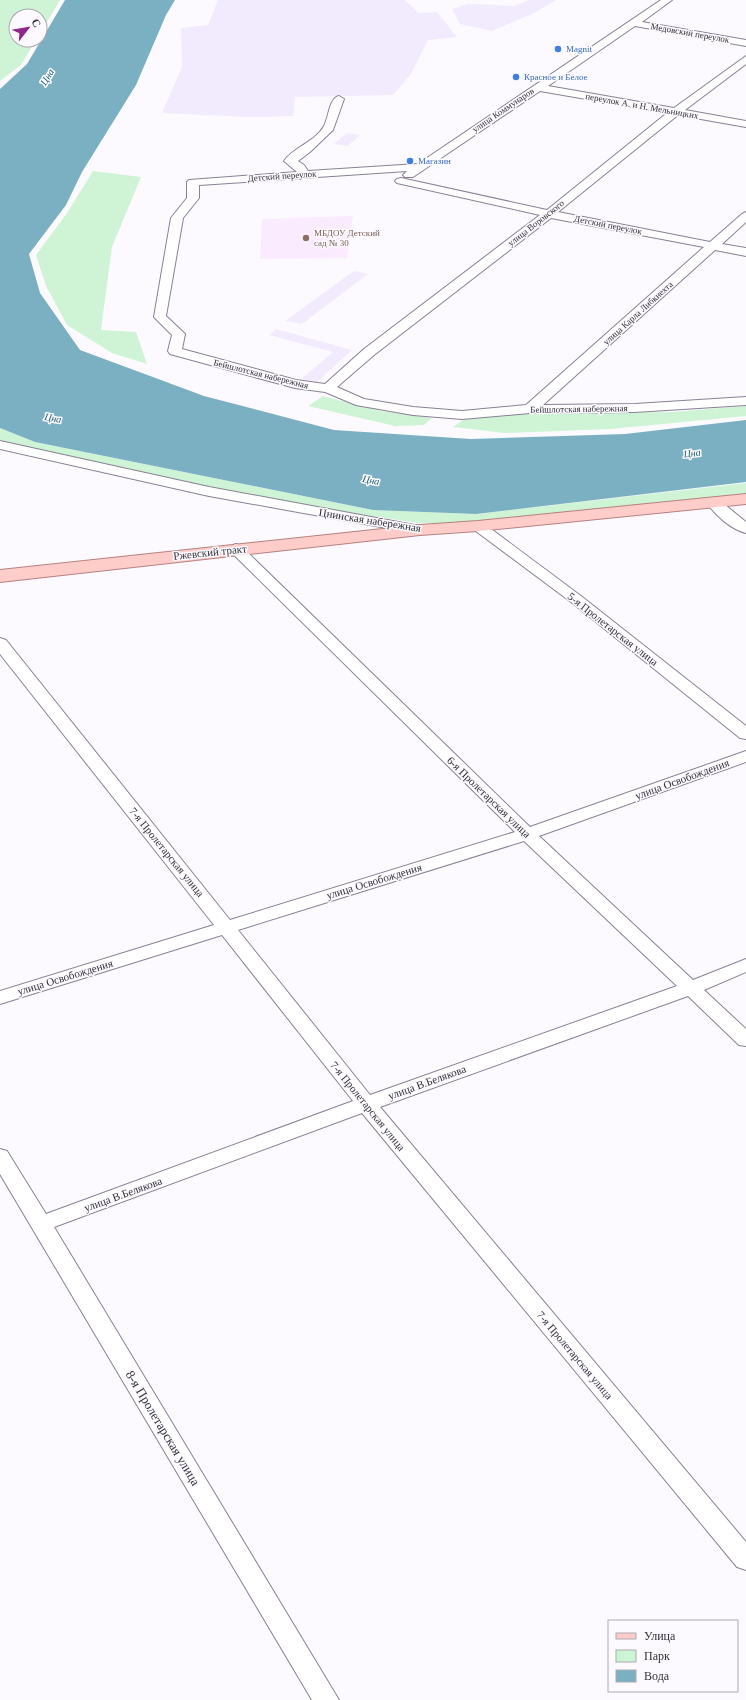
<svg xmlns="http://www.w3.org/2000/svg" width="746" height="1700" viewBox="0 0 746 1700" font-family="'Times New Roman',serif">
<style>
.built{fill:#f2eafd}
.education{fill:#fbebfe}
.green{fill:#cff4d5}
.water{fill:#7bb0c3}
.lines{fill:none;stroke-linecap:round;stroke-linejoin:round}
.minor-casing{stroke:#898096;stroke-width:2}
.major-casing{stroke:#b68080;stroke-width:2}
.minor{fill:#fff;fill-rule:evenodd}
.major{fill:#fecdca;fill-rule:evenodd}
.shop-dot{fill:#3f7fe0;stroke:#fcfaff;stroke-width:1.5}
.education-dot{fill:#8d6e63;stroke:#fcfaff;stroke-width:1.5}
.labels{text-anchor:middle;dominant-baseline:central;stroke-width:3;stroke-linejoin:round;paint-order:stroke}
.far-street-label{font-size:9px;fill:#322f38;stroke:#fcfaff}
.far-shop-label{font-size:9px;fill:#366cbe;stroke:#fcfaff;text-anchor:start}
.far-education-label{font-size:9px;fill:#785e54;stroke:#fcfaff;text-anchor:start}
.far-water-label{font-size:10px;font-style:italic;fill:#195f73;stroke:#fcfaff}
.street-label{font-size:11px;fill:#322f38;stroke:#fcfaff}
.near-street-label{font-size:13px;fill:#322f38;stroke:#fcfaff}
</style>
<rect width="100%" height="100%" fill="#fcfaff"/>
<!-- built -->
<path class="built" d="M218,0H405L419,13L437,12L457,37L428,40L411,74L393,95L295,97L293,116L250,117L162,113L182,67L181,28L208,25Z
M529,0H556L534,13L492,31L460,24L452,9L468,4L514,6Z
M347,133L360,135L348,146L334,144Z
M354,271L368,274L302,324L285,321Z
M276,329L352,350L317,382L301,379L333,352L269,335Z"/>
<!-- education -->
<path class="education" d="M353,216L347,258L260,259L262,219Z"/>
<!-- green -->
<path class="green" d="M0,0H60L40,34V16H16V40H36L21,65L0,81Z
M93,171L141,177L112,247L101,330L136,332L147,364L112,353L67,325L46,286L36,255L67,213Z
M323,396L381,411L432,418L424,425L395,426L308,406Z
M746,406V416L611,429L505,433L453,427L467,417L514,414L672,412Z
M0,428L35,442L373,510L476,514L746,483V494L472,523H419L324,509L100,465L0,440Z"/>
<!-- water -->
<path class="water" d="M65,0H175L166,15L136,85L82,172L66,205L29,254L40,293L80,350L204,396L334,430L471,439L625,434L746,420V482L476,514L373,510L35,442L0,428V89L27,64Z"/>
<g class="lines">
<!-- minor casing -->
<g class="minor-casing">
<path id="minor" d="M661,0H672L642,22L746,40V46L635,26L548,86L674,108L746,56V64L685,110L746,121V127L678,115L558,212L710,242L742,214L746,212V222L722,244L746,248V256L715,250L543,405L635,404L746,397V405L635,412L530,413L462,419L413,415L356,405L325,392L295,388L170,354L168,351L172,335L154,317L171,218L187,198V182L189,180L297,172L284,161C294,147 316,141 324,126C329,117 329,98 339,96L344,99L333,130L310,152L298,161L304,165L308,171L418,164ZM540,91L667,113L547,210L401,178L397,179L395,181L397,183L540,215L364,349L325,384L296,380L182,349L185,334L166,316L183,218L199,198V185L407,171L403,175L405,177H413ZM551,218L704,247L526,405L462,411L413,407L364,399L337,387L374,355Z
M0,441L209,487L420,526L425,527L427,530L425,533L420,534L209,496L0,449Z
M714,499L719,500L746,522V533C732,530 715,515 707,503L709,500Z
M478,522L483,523L581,596L746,726V739L740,738L571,602L473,529L471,526L473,523Z
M236,544L241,546L530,827L746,751V762L539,836L693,980L746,959V972L704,990L746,1029V1046L739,1045L688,996L380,1107L746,1542V1570L737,1567L362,1113L54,1227L339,1700H312L0,1174V1149L7,1151L46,1214L353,1101L222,935L0,1004V991L214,925L0,654V638L6,640L230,920L515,832L231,552L228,549L231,546ZM524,841L677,986L370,1095L238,930Z"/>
</g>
<!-- major casing -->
<g class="major-casing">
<path id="major" d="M746,494V504L478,531L420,535L0,582V570L420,525L478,521Z"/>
</g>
<!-- minor -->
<use href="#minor" class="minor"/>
<!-- major -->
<use href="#major" class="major"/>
</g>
<!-- markers -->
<g class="shop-dot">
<circle cx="558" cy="49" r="4"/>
<circle cx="516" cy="77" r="4"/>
<circle cx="410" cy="161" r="4"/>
</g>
<circle class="education-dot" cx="306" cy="238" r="4"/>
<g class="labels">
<!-- far-street labels -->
<g class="far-street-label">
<text transform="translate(690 33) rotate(10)">Медовский переулок</text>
<text transform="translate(642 106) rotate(10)">переулок А. и Н. Мельницких</text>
<text transform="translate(503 110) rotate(-34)">улица Коммунаров</text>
<text transform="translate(282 176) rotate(-4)">Детский переулок</text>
<text transform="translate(536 223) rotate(-38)">улица Воровского</text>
<text transform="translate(608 225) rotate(11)">Детский переулок</text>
<text transform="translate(638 313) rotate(-42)">улица Карла Либкнехта</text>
<text transform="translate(261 374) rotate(14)">Бейшлотская набережная</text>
<text transform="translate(579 409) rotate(-1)">Бейшлотская набережная</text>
</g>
<!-- far-shop labels -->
<g class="far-shop-label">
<text x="566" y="49">Magnit</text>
<text x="524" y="77">Красное и Белое</text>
<text x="418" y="161">Магазин</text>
</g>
<!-- far-education labels -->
<g class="far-education-label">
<text x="314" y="233">МБДОУ Детский<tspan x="314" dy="10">сад № 30</tspan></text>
</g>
<!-- far-water labels -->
<g class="far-water-label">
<text transform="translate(47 77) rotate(-58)">Цна</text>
<text transform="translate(53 418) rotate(11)">Цна</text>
<text transform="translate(692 453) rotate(-7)">Цна</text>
<text transform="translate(371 480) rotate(11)">Цна</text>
</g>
<!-- street labels -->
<g class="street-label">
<text transform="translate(370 520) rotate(9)">Цнинская набережная</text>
<text transform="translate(210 552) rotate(-6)">Ржевский тракт</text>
<text transform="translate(613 629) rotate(38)">5-я Пролетарская улица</text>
<text transform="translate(682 779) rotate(-20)">улица Освобождения</text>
<text transform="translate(489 797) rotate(44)">6-я Пролетарская улица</text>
<text transform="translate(167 852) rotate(51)">7-я Пролетарская улица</text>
<text transform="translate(374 881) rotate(-17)">улица Освобождения</text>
<text transform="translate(65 977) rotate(-17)">улица Освобождения</text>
<text transform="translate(427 1082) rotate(-20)">улица В.Белякова</text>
<text transform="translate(368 1106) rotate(51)">7-я Пролетарская улица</text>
<text transform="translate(123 1194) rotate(-20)">улица В.Белякова</text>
<text transform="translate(575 1355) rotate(50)">7-я Пролетарская улица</text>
</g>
<!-- near-street labels -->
<g class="near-street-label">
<text transform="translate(163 1428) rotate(59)">8-я Пролетарская улица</text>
</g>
</g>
<!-- legend -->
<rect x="608" y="1620" width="130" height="72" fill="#fcfaff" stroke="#aba9af"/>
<rect x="616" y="1633" width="20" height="6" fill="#fecdca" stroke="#aba9af"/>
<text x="644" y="1640" font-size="12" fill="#322f38">Улица</text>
<rect x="616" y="1650" width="20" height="12" fill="#cff4d5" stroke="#aba9af"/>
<text x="644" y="1660" font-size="12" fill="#322f38">Парк</text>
<rect x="616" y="1670" width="20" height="12" fill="#7bb0c3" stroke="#aba9af"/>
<text x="644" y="1680" font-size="12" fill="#322f38">Вода</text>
<!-- north arrow -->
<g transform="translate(28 28) rotate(59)"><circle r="19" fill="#fcfaff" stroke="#aba9af"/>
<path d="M0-3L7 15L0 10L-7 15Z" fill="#90268a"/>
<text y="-6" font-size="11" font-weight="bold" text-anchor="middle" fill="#322f38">С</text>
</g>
</svg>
